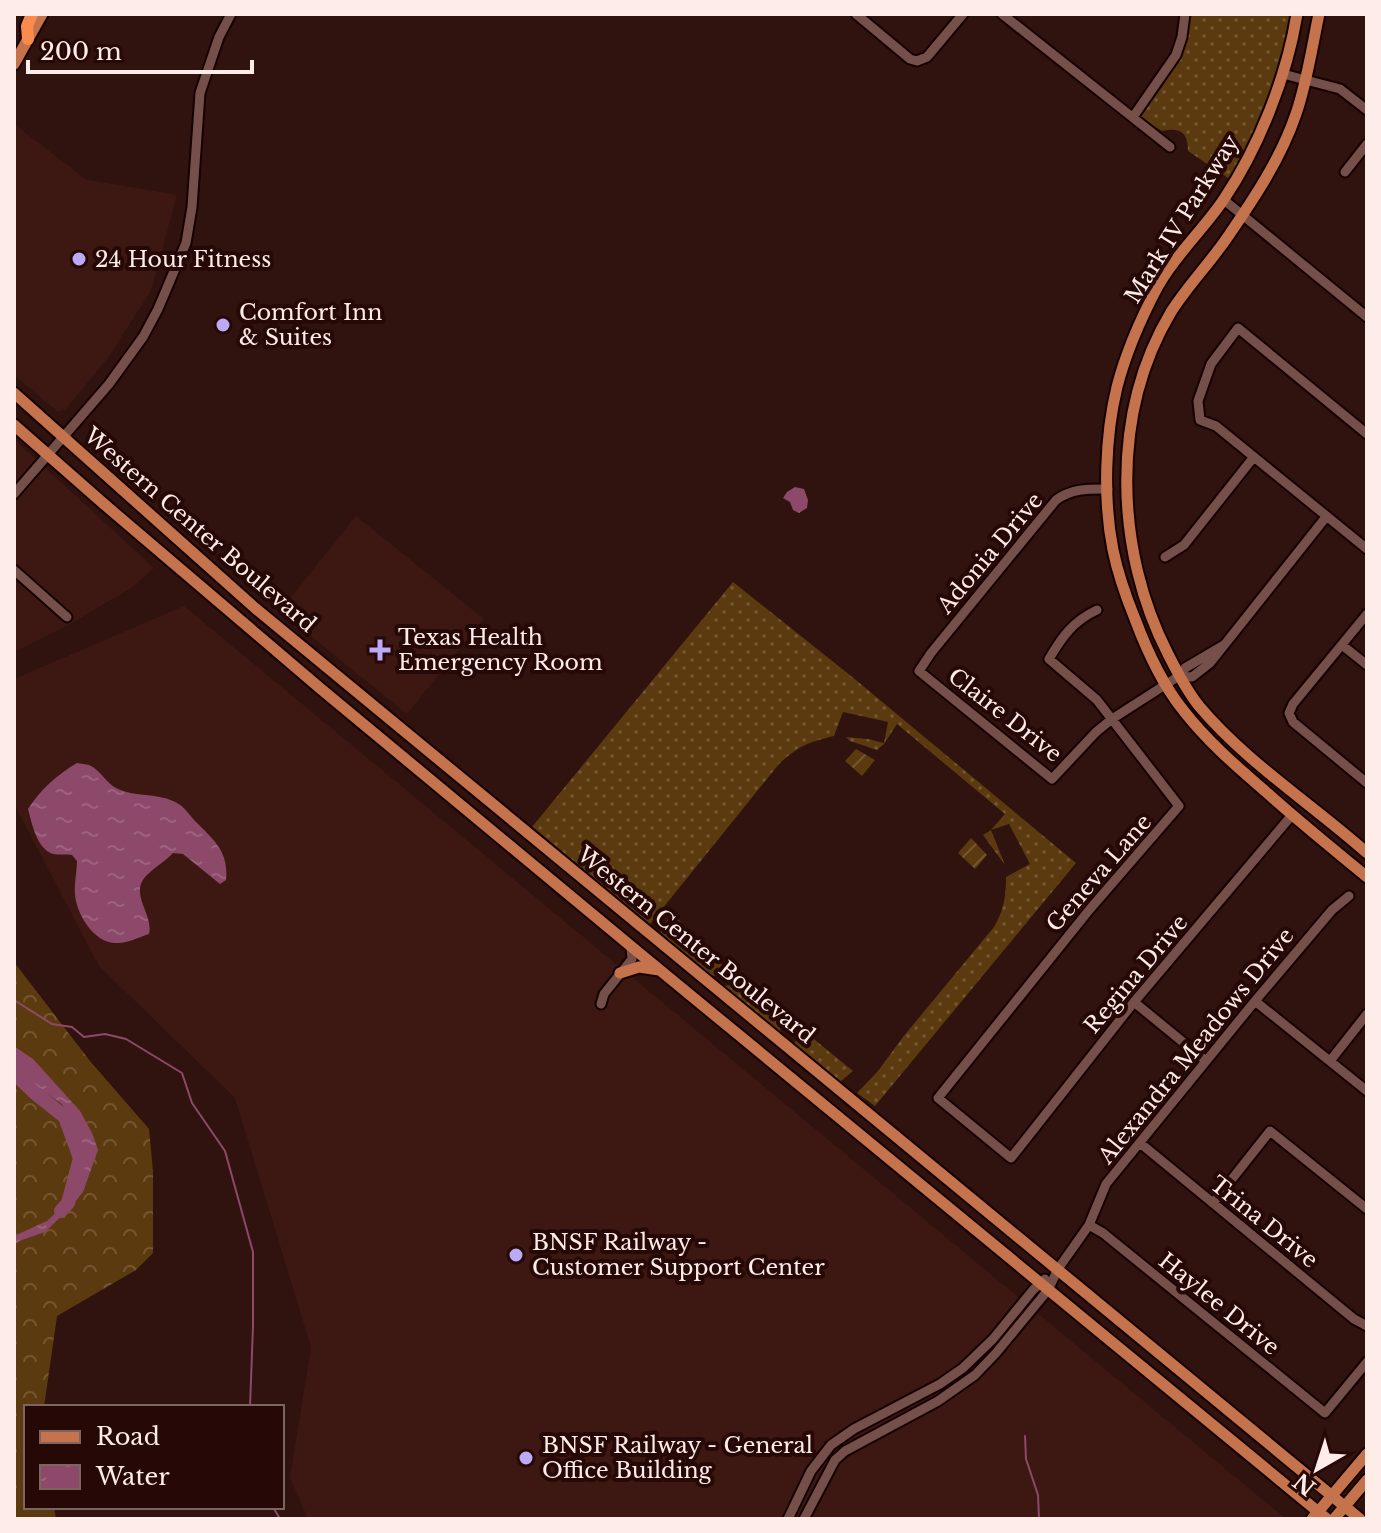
<svg xmlns="http://www.w3.org/2000/svg" width="1381" height="1533" viewBox="0 0 1381 1533" font-family="'Libre Baskerville',serif">
<style>
.built{fill:#3d1813}
.grass{fill:url(#grass-dots)}
.forest{fill:url(#forest-crowns)}
.garden{fill:url(#garden-furrows)}
.water{fill:url(#water-ripples)}
.lines{fill:none;stroke-linecap:round;stroke-linejoin:round}
.stream{stroke:#8c4969;stroke-width:2}
.river{stroke:#8c4969;stroke-width:14}
.minor-casing{stroke:#160000;stroke-width:13}
.major-casing{stroke:#160000;stroke-width:15}
.highway-casing{stroke:#160000;stroke-width:16}
.minor{stroke:#75504b;stroke-width:9}
.major{stroke:#c5734c;stroke-width:11}
.highway{stroke:#fa8b4c;stroke-width:12}
.poi-dot{fill:#bcaaf6;stroke:#260906;stroke-width:3}
.labels{text-anchor:middle;dominant-baseline:central;stroke-width:8;stroke-linejoin:round;paint-order:stroke}
.street-label{font-size:22px;fill:#feece9;stroke:#260906}
.poi-label{font-size:22px;fill:#feece9;stroke:#260906;text-anchor:start}
</style>
<defs>
<pattern id="grass-dots" width="8" height="8" patternUnits="userSpaceOnUse" patternTransform="scale(2)"><rect width="8" height="8" fill="#5c3a0f"/><path d="M2 2h.1M6 6h.1" fill="none" stroke="#745732" stroke-width="1.8" stroke-linecap="round"/></pattern>
<pattern id="forest-crowns" width="20" height="18" patternUnits="userSpaceOnUse" patternTransform="scale(2)"><rect width="20" height="18" fill="#5c3a0f"/><path d="M2 6a3 3 0 1 1 6 0M12 15a3 3 0 1 1 6 0" fill="none" stroke="#745732"/></pattern>
<pattern id="garden-furrows" width="10" height="10" patternUnits="userSpaceOnUse" patternTransform="scale(2)"><rect width="10" height="10" fill="#5c3a0f"/><path d="M-1 1l2-2M0 10L10 0M9 11l2-2" fill="none" stroke="#745732"/></pattern>
<pattern id="water-ripples" width="26" height="14" patternUnits="userSpaceOnUse" patternTransform="scale(2)"><rect width="26" height="14" fill="#8c4969"/><path d="M2 4q2-2 4 0t4 0M15 11q2-2 4 0t4 0" fill="none" stroke="#9d637e"/></pattern>
</defs>
<rect width="100%" height="100%" fill="#30120e"/>
<!-- built -->
<path class="built" d="M14,124L87,180L177,195L151,291L107,359L66,409L58,412L14,375Z
M14,439L154,568L133,587L70,624L14,652Z
M356,516L484,619L407,714L280,611Z
M184,606L1286,1519H308L290,1478L311,1347L235,1098L99,966L14,804V679Z"/>
<!-- grass -->
<path class="grass" d="M1189,14H1290C1282,73 1258,127 1231,180L1188,151C1188,132 1180,127 1162,131L1139,117L1169,76L1186,44Z
M733,582L851,676L1076,863L875,1106L857,1093L878,1071L903,1037L994,927C1004,910 1006,896 1006,877L1030,864L1009,824L991,830L1005,865L983,835L991,830L1005,814L897,724L884,744L877,750L850,741L846,737L868,739L884,743L888,722L843,712L834,736C809,742 798,746 779,764L650,924L532,827Z
M669,918H677L682,923L678,929L734,974L711,976L662,935L660,929Z
M732,985C753,994 778,1008 781,1034L723,986Z
M788,1018L853,1071L840,1082L793,1044L796,1041L793,1027Z"/>
<!-- forest -->
<path class="forest" d="M14,962L90,1061L149,1129L153,1171V1253L136,1270L57,1316L44,1407H26V1507H54L56,1519H14Z"/>
<!-- garden -->
<path class="garden" d="M856,749L875,760L862,776L845,761Z
M971,838L987,855L975,869L958,853Z"/>
<!-- water -->
<path class="water" d="M795,487L804,489L808,500L807,508L799,513L793,510L790,502L783,498L787,492Z
M77,763C81,764 86,764 89,765C101,770 106,784 118,789C135,797 156,793 173,801C185,806 188,814 196,822C214,840 229,852 226,880L220,884L183,854L173,853C166,861 156,866 148,874C127,893 154,913 149,934C139,937 128,943 118,943C95,945 76,914 75,894C74,883 77,872 77,861L72,855C67,854 58,855 53,854C36,848 32,823 28,809C41,789 57,775 77,763Z
M14,1046L34,1060L80,1111L92,1133L98,1150L83,1192L71,1207L45,1232L19,1241L14,1245V1236L47,1221L60,1209L78,1185L82,1157L75,1130L62,1104L25,1079L14,1068Z"/>
<g class="lines">
<!-- stream -->
<path class="stream" d="M14,1000L52,1024L72,1027L84,1037L105,1034L126,1039L182,1073L192,1103L225,1151L253,1252V1326L250,1407
M1025,1436L1026,1459L1038,1495L1039,1519
M273,1507L280,1519"/>
<!-- river -->
<path class="river" d="M14,1073L35,1093L65,1117L80,1158L68,1203L61,1211"/>
<!-- minor casing -->
<g class="minor-casing">
<path id="minor" d="M856,14L910,59L917,61L927,57L963,14
M1002,14L1170,147
M1283,74L1340,89L1367,110
M1133,117L1176,55L1182,37L1185,14
M1345,172L1367,144
M1224,200L1367,317
M1367,434L1238,328L1211,364L1198,401L1200,420L1216,426L1367,549
M1108,489C1089,489 1073,488 1056,500L931,653L919,671L1052,779L1096,732L1112,719L1179,676L1185,668L1224,645
M14,494L109,384L143,337L158,309L186,243L192,207L200,93L219,37L231,14
M1165,557L1184,545L1253,458
M14,570L67,617
M1097,610C1073,621 1062,637 1049,659L1097,700L1179,806L1090,909L938,1098L1011,1158L1134,1002L1292,815
M1367,614L1293,704L1289,713L1293,722L1367,783
M1342,645L1367,665
M1179,676L1192,677L1210,663L1326,517
M1255,1001L1367,1091
M1134,1002L1206,1061
M601,1004L604,994L632,959L631,947
M1330,1061L1367,1014
M1140,1143L1354,1319L1367,1326
M1213,1203L1270,1131L1367,1209
M1089,1225L1103,1233L1325,1413L1367,1362
M788,1519L811,1471L831,1445L854,1429L940,1384L963,1368L993,1339L1033,1290L1045,1279
M804,1519L835,1460L845,1451L938,1401L975,1375L996,1353L1048,1290L1058,1269L1089,1225L1106,1184L1255,1001L1332,910L1349,896"/>
</g>
<!-- major casing -->
<g class="major-casing">
<path id="major" d="M1297,14C1287,76 1259,147 1224,199C1204,229 1176,254 1158,286C1141,318 1126,352 1117,387C1105,436 1103,500 1113,550C1118,574 1126,597 1135,619C1147,651 1162,684 1183,710C1207,741 1236,766 1265,791C1298,821 1333,849 1367,877
M1319,14C1312,47 1307,82 1296,114C1281,158 1255,197 1229,235C1211,262 1188,285 1171,312C1110,414 1115,551 1168,654C1177,672 1187,691 1199,706C1246,762 1313,805 1367,853
M14,64L42,14
M14,393L255,608L1360,1519
M14,425L104,504L321,689L644,957L1327,1519
M620,973L639,967L659,970
M1312,1519L1367,1454
M1334,1519L1367,1480"/>
</g>
<!-- highway casing -->
<g class="highway-casing">
<path id="highway" d="M28,39L27,26L32,14"/>
</g>
<!-- minor -->
<use href="#minor" class="minor"/>
<!-- major -->
<use href="#major" class="major"/>
<!-- highway -->
<use href="#highway" class="highway"/>
</g>
<!-- markers -->
<g class="poi-dot">
<circle cx="79" cy="259" r="8"/>
<circle cx="223" cy="325" r="8"/>
<path d="M376 638h8v8h8v8h-8v8h-8v-8h-8v-8h8z"/>
<circle cx="516" cy="1255" r="8"/>
<circle cx="526" cy="1458" r="8"/>
</g>
<g class="labels">
<!-- street labels -->
<g class="street-label">
<text transform="translate(1182 219) rotate(-58)">Mark IV Parkway</text>
<text transform="translate(200 530) rotate(41)">Western Center Boulevard</text>
<text transform="translate(990 553) rotate(-50)">Adonia Drive</text>
<text transform="translate(1005 715) rotate(38)">Claire Drive</text>
<text transform="translate(1099 873) rotate(-49)">Geneva Lane</text>
<text transform="translate(696 945) rotate(39)">Western Center Boulevard</text>
<text transform="translate(1136 974) rotate(-50)">Regina Drive</text>
<text transform="translate(1196 1046) rotate(-51)">Alexandra Meadows Drive</text>
<text transform="translate(1264 1222) rotate(39)">Trina Drive</text>
<text transform="translate(1219 1304) rotate(39)">Haylee Drive</text>
</g>
<!-- poi labels -->
<g class="poi-label">
<text x="95" y="259">24 Hour Fitness</text>
<text x="239" y="312">Comfort Inn<tspan x="239" dy="25">&amp; Suites</tspan></text>
<text x="398" y="637">Texas Health<tspan x="398" dy="25">Emergency Room</tspan></text>
<text x="532" y="1242">BNSF Railway -<tspan x="532" dy="25">Customer Support Center</tspan></text>
<text x="542" y="1445">BNSF Railway - General<tspan x="542" dy="25">Office Building</tspan></text>
</g>
</g>
<!-- border -->
<rect width="1381" height="1533" fill="none" stroke="#feece9" stroke-width="32"/>
<!-- legend -->
<rect x="24" y="1405" width="260" height="104" fill="#260906" stroke="#7c6461" stroke-width="2"/>
<rect x="40" y="1431" width="40" height="12" fill="#c5734c" stroke="#7c6461" stroke-width="2"/>
<text x="96" y="1445" font-size="24" fill="#feece9">Road</text>
<rect x="40" y="1465" width="40" height="24" fill="url(#water-ripples)" stroke="#7c6461" stroke-width="2"/>
<text x="96" y="1485" font-size="24" fill="#feece9">Water</text>
<!-- north arrow -->
<g transform="translate(1317 1469) rotate(219)" stroke="#260906" stroke-width="6" paint-order="stroke">
<path d="M0-6L14 30L0 20L-14 30Z" fill="#feece9"/>
<text y="-12" font-size="22" font-weight="bold" text-anchor="middle" fill="#feece9">N</text>
</g>
<!-- scale -->
<path d="M28 60v12h224v-12" fill="none" stroke="#feece9" stroke-width="4"/>
<text x="40" y="60" font-size="24" fill="#feece9" stroke="#260906" stroke-width="6" paint-order="stroke">200 m</text>
</svg>
